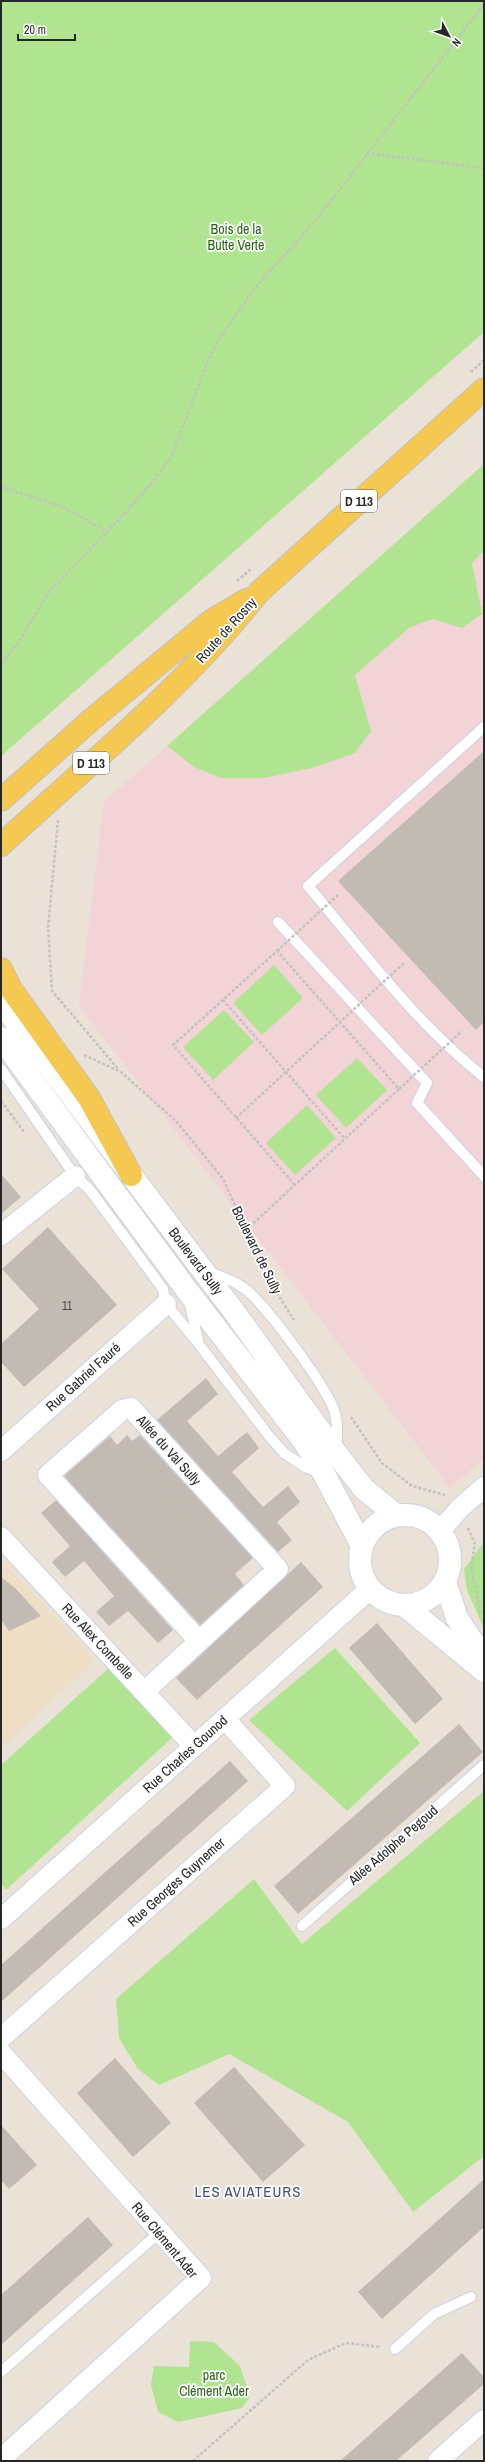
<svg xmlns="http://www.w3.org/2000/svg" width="485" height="2462" font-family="'Archivo Narrow',sans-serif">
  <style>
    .education { fill: #eddec5 }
    .medical { fill: #f2d3d6 }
    .green { fill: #b0e490 }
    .building { fill: #c1bbb4 }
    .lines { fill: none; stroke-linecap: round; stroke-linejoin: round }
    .lane-casing { stroke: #ccd1e1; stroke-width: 12 }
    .street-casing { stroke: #ccd1e1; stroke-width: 22 }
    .secondary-casing { stroke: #ccd1e1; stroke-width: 24 }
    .primary-casing { stroke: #c2c2c2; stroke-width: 24 }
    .path { stroke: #c2c2c2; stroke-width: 2.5; stroke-dasharray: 3 2; stroke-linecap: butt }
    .lane { stroke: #fff; stroke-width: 10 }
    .street { stroke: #fff; stroke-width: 20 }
    .secondary { stroke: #fff; stroke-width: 22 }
    .primary { stroke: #f5c851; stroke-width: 22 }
    .path-bridge { stroke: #c2c2c2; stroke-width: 2.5; stroke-dasharray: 3 2; stroke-linecap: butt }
    .labels { text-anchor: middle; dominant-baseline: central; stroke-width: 3.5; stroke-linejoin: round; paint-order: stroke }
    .number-label { font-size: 12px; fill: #4d4b4a }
    .shield { fill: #fff; stroke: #676767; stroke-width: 1 }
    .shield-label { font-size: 13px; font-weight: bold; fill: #262626 }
    .park-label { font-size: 14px; fill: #296416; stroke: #fff }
    .street-label { font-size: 14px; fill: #262626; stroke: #fff }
    .neighbourhood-label { font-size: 15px; letter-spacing: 1px; fill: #465178; stroke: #fff }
  </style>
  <rect width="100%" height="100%" fill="#eae1d7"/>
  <!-- education -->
  <path class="education" d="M1 1560 95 1661 1 1748Z"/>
  <!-- medical -->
  <path class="medical" d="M484 464V1458L450 1488 79 1006 104 802Z"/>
  <!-- green -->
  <path class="green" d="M1 1H484V332L1 756Z
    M484 464V551L472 563 482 614 462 628 432 619 409 628 355 675 371 731 355 753 312 768 264 778H221L194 767 167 746Z
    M274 965 303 998 262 1035 233 1003Z
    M224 1010 254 1042 213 1080 183 1047Z
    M357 1058 387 1090 346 1128 316 1095Z
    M307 1105 336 1138 295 1175 266 1143Z
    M484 1542V1629L467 1590 464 1569Z
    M335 1648 420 1743 347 1811 249 1720Z
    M110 1667 175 1735 6 1890 1 1884V1765Z
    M484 1791V2156L413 2212 348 2122 229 2054 159 2085 138 2069 119 2038 116 1999 254 1879 302 1944Z
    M190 2341 214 2342 240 2366 250 2397 242 2408 178 2422 158 2412 151 2385 154 2366 189 2367Z"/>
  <!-- building -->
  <path class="building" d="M484 751V1022L476 1030 338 881Z
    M1 1174 21 1197 1 1214Z
    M48 1227 117 1305 24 1387 1 1362V1344L39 1309 2 1269Z
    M206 1378 218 1394 187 1421 218 1456 247 1432 259 1448 232 1472 263 1507 288 1486 300 1502 277 1522 292 1540 278 1552 157 1420Z
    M127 1435 132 1441 140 1435 253 1558 235 1574 244 1585 200 1625 64 1476 110 1436 117 1445Z
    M56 1500 173 1630 158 1643 128 1611 109 1626 103 1619 96 1612 114 1596 84 1561 65 1577 52 1562 70 1546 41 1513Z
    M301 1562 323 1587 197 1700 176 1678Z
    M1 1577 15 1588 41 1616 9 1631 1 1620Z
    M377 1623 443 1699 415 1724 349 1648Z
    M459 1724 483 1752 298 1914 274 1886Z
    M230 1761 248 1781 1 2002V1965Z
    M115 2058 171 2123 133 2157 77 2093Z
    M234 2067 305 2145 263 2182 194 2103Z
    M1 2125 37 2165 9 2189 1 2180Z
    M484 2179V2227L382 2319 358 2292Z
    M88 2217 113 2245 1 2345V2295Z
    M462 2353 484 2377V2384L396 2461H340Z"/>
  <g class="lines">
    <!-- lane casing -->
    <g class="lane-casing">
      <path id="lane" d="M484 727 308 886C364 952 415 1023 484 1077
        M278 922 427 1083 417 1103 484 1176
        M1 1069 75 1176 90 1190 163 1289 166 1304 198 1343 269 1436 284 1453 305 1467 319 1472
        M208 1272C220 1276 233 1280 244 1288 265 1304 328 1388 335 1413 338 1425 337 1437 336 1449
        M190 1304 198 1341
        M302 1926 484 1765
        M395 2349 434 2314 471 2297
        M1 2372 160 2232"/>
    </g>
    <!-- street casing -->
    <g class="street-casing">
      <path id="street" d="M1 1235 75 1176
        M1 1451 166 1304
        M440 1531 460 1508 484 1487
        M1 1537 194 1746
        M145 1691 278 1569 131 1408 122 1410 48 1475 199 1641
        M1 1919 370 1589
        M1 2038 285 1786 225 1719
        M1 2053 201 2278 1 2459
        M438 2461 484 2420"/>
    </g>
    <!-- secondary casing -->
    <g class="secondary-casing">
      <path id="secondary" d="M1 1002 235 1313 336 1453 364 1489 396 1515
        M1 1038 186 1289 303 1440 324 1474 362 1546
        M360 1560a45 45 0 1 1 90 0a45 45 0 1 1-90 0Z
        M445 1582 457 1618 484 1659
        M404 1605 484 1671"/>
    </g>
    <!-- primary casing -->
    <g class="primary-casing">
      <path id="primary" d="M1 800 91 720 212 620 246 600
        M1 845C89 764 185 686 259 592L484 389
        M1 969 11 989 89 1098 131 1175"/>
    </g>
    <!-- path -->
    <path class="path" d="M367 153 484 168
      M471 372 484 360
      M1 487 63 507 108 532
      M237 581 251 569
      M1 664 19 642 47 594 126 512 156 478 172 456 207 363 219 339 255 288 316 220 484 4
      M58 820 48 928 52 991 119 1070
      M223 1000 345 1139
      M84 1055 121 1072 177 1122 223 1179 270 1282 294 1320
      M1 1101 25 1133
      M236 1118 339 1023
      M246 1230C297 1183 348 1136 399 1089L277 951 173 1045 295 1185
      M351 1417 382 1463 412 1486 445 1495
      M468 1528 475 1544 471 1568 481 1614
      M193 2461 308 2360 346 2343 381 2347"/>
    <!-- lane -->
    <use href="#lane" class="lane"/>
    <!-- street -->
    <use href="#street" class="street"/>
    <!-- secondary -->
    <use href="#secondary" class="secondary"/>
    <!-- primary -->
    <use href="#primary" class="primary"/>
    <!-- path-bridge -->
    <path class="path-bridge" d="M277 951 339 894
      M339 1023 405 962
      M399 1089 462 1031"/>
  </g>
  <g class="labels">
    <!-- number labels -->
    <g class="number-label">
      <text x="67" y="1306">11</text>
    </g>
    <!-- shield labels -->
    <g class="shield">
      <rect x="341" y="490" width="36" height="22" rx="3"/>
      <rect x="73" y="752" width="36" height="22" rx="3"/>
    </g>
    <g class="shield-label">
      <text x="359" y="501">D 113</text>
      <text x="91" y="763">D 113</text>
    </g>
    <!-- park labels -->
    <g class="park-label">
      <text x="236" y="229">Bois de la<tspan x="236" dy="16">Butte Verte</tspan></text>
      <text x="214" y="2375">parc<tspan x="214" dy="16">Clément Ader</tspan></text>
    </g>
    <!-- street labels -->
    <g class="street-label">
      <text transform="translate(226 630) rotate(-48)">Route de Rosny</text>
      <text transform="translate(257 1250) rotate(64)">Boulevard de Sully</text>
      <text transform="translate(196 1261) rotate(53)">Boulevard Sully</text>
      <text transform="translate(83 1377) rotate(-42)">Rue Gabriel Fauré</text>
      <text transform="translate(169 1450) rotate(48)">Allée du Val Sully</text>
      <text transform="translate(98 1641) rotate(47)">Rue Alex Combelle</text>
      <text transform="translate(185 1754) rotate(-42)">Rue Charles Gounod</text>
      <text transform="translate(393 1845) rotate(-41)">Allée Adolphe Pegoud</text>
      <text transform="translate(176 1882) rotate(-42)">Rue Georges Guynemer</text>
      <text transform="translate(165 2240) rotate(50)">Rue Clément Ader</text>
    </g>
    <!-- neighbourhood labels -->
    <g class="neighbourhood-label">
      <text x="248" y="2191">LES AVIATEURS</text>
    </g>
  </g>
  <!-- border -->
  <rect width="485" height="2462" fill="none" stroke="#262626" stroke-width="4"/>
  <!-- north arrow -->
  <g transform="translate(449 36) rotate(131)" stroke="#ffffff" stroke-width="3" paint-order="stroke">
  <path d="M0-3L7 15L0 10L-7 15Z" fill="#262626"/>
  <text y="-6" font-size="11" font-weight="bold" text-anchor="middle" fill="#262626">N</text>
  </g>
  <!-- scale -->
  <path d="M18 34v6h57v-6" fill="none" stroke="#262626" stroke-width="2"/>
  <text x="24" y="34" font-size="12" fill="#262626" stroke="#ffffff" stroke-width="3" paint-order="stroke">20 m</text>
</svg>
